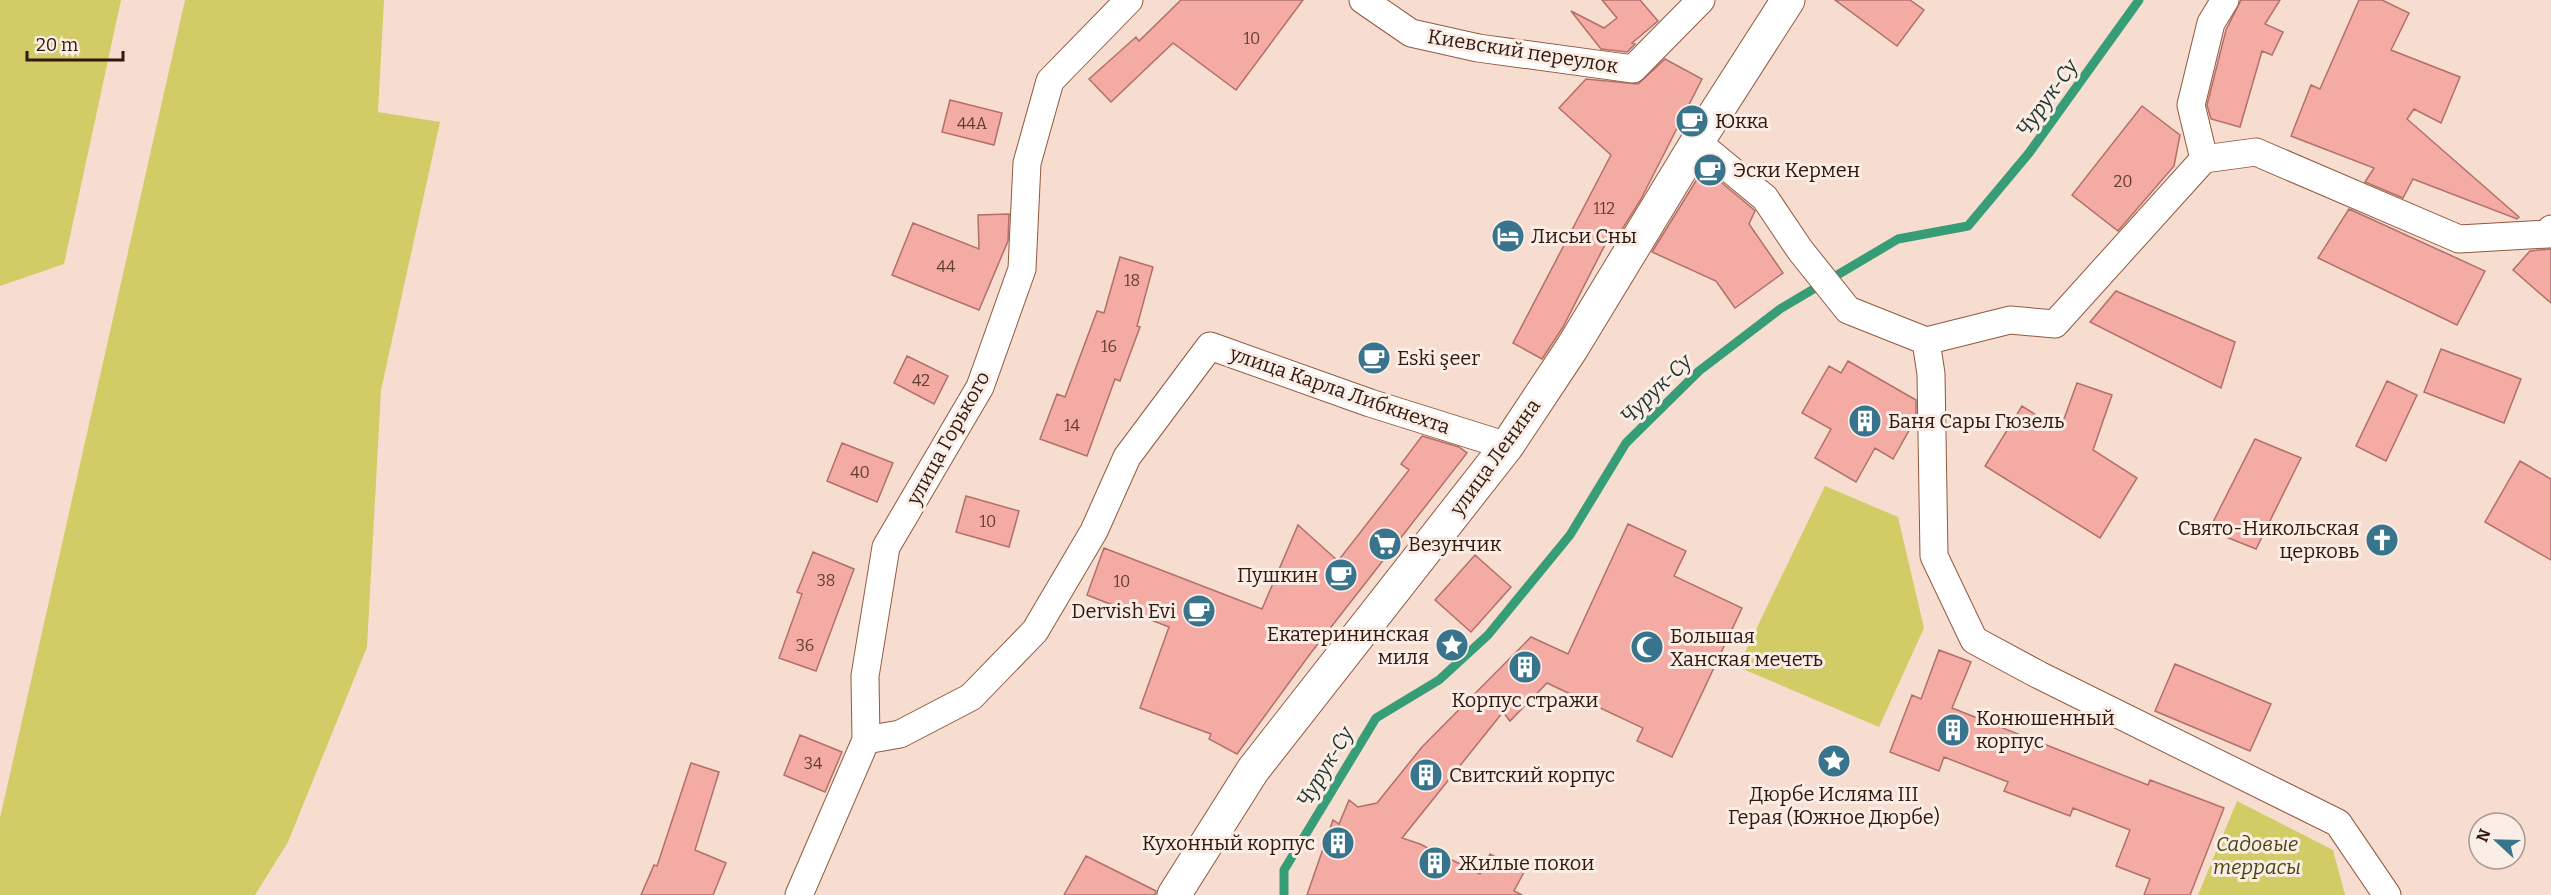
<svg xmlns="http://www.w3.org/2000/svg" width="2551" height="895" font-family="Bitter,serif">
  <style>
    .green { fill: #d2cc66 }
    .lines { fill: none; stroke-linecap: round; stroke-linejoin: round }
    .stream { stroke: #379d76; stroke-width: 9 }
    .building { fill: #f3aba4; stroke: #b27069; stroke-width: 1.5 }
    .street-casing { stroke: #92593d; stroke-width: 29 }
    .secondary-casing { stroke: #92593d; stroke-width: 35 }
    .street { stroke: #fff; stroke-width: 27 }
    .secondary { stroke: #fff; stroke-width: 33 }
    .labels { text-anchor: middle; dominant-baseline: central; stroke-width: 6; stroke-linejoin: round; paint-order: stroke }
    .number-label { font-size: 16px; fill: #623e34 }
    .street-label { font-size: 20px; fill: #31190e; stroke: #faede6 }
    .poi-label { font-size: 20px; fill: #31190e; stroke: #faede6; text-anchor: start }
    .park-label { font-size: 20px; font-style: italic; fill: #494611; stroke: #faede6 }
    .water-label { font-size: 21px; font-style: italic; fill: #1c342a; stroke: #faede6 }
  </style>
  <rect width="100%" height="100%" fill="#f7dcd0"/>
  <!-- green -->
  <path class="green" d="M0 0H121L64 264 0 286Z
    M185 0H384L378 112 440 122 381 390 367 647 288 842 255 895H0V818Z
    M1825 486 1898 517 1924 628 1879 727 1738 667Z
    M2237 801 2333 850 2345 895H2198Z"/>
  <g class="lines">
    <!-- stream -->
    <path class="stream" d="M1284 895V870L1376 718 1439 680 1488 635 1570 535 1626 443 1699 371 1780 309 1898 239 1968 226 2029 153 2139 0"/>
  </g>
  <!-- building -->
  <path class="building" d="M1181 0H1303L1236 90 1173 43 1111 102 1089 79 1136 37 1139 41Z
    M1602 0H1640L1658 21 1632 43 1635 44 1627 52 1601 49 1571 11 1604 28 1617 18Z
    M1835 0H1910L1924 10 1897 46Z
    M2241 0H2280L2265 24 2283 32 2272 55 2262 51 2240 127 2211 119 2207 105 2226 30Z
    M2359 0H2382L2409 13 2391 50 2460 77 2441 123 2414 109 2407 119 2519 217 2517 219 2413 179 2403 198 2365 182 2374 168 2291 136 2311 85 2320 89Z
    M1665 59 1702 79 1641 199 1618 236 1611 233 1563 327 1542 359 1513 343 1611 155 1559 108 1586 79 1638 84Z
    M950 100 1002 113 994 145 942 132Z
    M2142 106 2180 135 2174 166 2118 231 2072 195Z
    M1704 168 1753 209 1755 211 1749 224 1783 273 1735 308 1716 281 1652 252Z
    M2349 209 2485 271 2457 325 2318 258Z
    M1009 214 1008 241 979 310 892 275 913 223 979 249 978 215Z
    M2551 249V303L2513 270 2530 251Z
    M1120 257 1153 267 1137 326 1140 327 1120 381 1115 379 1087 456 1040 439 1057 394 1065 397 1097 311 1104 313Z
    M2116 291 2235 342 2221 388 2090 322Z
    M2441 349 2521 379 2504 423 2424 392Z
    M907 356 948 376 934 404 894 383Z
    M1848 361 1916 400V418L1893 459 1875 448 1856 482 1815 458 1831 429 1802 413 1829 366 1841 373Z
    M2387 381 2417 395 2386 461 2356 446Z
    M2077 383 2112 395 2093 450 2137 478 2100 538 1985 466 2022 406 2060 430Z
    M1422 436 1459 447 1467 453 1310 654 1237 754 1209 739 1211 734 1140 708 1169 627 1087 595 1104 548 1262 609 1298 525 1338 561 1409 470 1401 464Z
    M2255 439 2301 458 2256 549 2209 530Z
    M842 443 893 463 877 502 827 481Z
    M2520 461 2551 479V560L2485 522Z
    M966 496 1019 511 1009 547 956 532Z
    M1628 524 1686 551 1674 576 1742 608 1672 757 1637 741 1643 728 1547 683 1510 721 1503 712 1402 838 1420 844 1480 874 1490 854 1524 872 1514 891 1522 895H1307L1333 820 1339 824 1349 800 1358 807 1377 803 1422 747 1531 637 1568 654Z
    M813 552 854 569 816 671 779 658 802 594 797 592Z
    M1475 555 1511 587 1471 632 1435 600Z
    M1939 650 1971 662 1952 708 2148 785 2150 780 2224 808 2190 895H2144L2150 879 2116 866 2130 830 2073 808 2070 816 2004 791 2008 782 1944 757 1939 771 1890 752 1912 695 1921 699Z
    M2175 664 2271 704 2250 751 2155 711Z
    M800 735 842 752 825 792 784 775Z
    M691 763 719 772 695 850 726 863 713 895H641L654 865 657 866Z
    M1086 856 1156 891 1155 895H1064Z"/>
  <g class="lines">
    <!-- street casing -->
    <g class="street-casing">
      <path id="street" d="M1363 0 1411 33 1478 48 1633 69 1701 0
        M1697 142 1765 198 1800 250 1848 310 1926 341
        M2204 159 2191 105 2211 23 2225 0
        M1926 341 1931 374 1934 556 1974 640 2039 675 2338 823 2387 895
        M1926 341 2010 320 2055 324 2204 159 2256 152 2459 239 2548 234 2551 229
        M866 740 900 734 971 697 1035 631 1094 531 1127 457 1210 346 1370 403 1507 446
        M799 895 866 740 865 676 886 547 980 387 1022 269 1027 163 1050 81 1129 0"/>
    </g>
    <!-- secondary casing -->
    <g class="secondary-casing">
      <path id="secondary" d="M1174 895 1253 770 1507 446 1572 348 1697 142 1788 0"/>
    </g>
    <!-- street -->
    <use href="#street" class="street"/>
    <!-- secondary -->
    <use href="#secondary" class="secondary"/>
  </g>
  <!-- icons -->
  <defs>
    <g id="cafe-disc" transform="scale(1.725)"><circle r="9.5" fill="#38758c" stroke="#faede6"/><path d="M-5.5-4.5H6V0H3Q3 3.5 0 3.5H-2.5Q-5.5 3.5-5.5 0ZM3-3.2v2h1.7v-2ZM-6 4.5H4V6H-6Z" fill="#fff"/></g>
    <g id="hotel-disc" transform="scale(1.725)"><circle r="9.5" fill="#38758c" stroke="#faede6"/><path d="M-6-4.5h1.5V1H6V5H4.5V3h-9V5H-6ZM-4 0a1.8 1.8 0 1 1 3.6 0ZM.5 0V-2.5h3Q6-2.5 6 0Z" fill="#fff"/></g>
    <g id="building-disc" transform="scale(1.725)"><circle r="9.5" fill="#38758c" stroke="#faede6"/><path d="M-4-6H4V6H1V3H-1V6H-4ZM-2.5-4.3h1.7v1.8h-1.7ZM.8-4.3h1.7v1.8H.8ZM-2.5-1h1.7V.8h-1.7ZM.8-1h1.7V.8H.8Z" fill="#fff"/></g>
    <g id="church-disc" transform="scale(1.725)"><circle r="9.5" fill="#38758c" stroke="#faede6"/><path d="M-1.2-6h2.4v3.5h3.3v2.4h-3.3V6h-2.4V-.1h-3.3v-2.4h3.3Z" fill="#fff"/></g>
    <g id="supermarket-disc" transform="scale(1.725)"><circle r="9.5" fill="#38758c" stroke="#faede6"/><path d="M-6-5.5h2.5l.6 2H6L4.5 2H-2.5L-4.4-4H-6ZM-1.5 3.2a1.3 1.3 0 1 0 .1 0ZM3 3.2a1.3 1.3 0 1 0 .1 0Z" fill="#fff"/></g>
    <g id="sight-disc" transform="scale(1.725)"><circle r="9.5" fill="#38758c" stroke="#faede6"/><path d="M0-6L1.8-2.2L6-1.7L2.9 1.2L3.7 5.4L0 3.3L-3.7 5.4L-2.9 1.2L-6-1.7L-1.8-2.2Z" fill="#fff"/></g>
    <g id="mosque-disc" transform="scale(1.725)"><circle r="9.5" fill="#38758c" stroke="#faede6"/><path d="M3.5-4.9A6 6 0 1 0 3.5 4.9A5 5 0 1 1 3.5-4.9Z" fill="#fff"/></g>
  </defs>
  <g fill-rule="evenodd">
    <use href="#cafe-disc" x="1692" y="121"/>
    <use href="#cafe-disc" x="1710" y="170"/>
    <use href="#hotel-disc" x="1508" y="236"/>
    <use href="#cafe-disc" x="1374" y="358"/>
    <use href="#building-disc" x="1865" y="421"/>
    <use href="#church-disc" x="2382" y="540"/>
    <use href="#supermarket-disc" x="1385" y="544"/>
    <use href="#cafe-disc" x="1341" y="575"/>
    <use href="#cafe-disc" x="1199" y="611"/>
    <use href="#sight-disc" x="1452" y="645"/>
    <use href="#mosque-disc" x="1647" y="647"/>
    <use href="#building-disc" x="1525" y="667"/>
    <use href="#building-disc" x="1953" y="730"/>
    <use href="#sight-disc" x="1834" y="761"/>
    <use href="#building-disc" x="1426" y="775"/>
    <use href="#building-disc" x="1338" y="843"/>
    <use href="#building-disc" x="1435" y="863"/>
  </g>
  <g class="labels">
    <!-- number labels -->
    <g class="number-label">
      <text x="1252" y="38">10</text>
      <text x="972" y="123">44А</text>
      <text x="2123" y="181">20</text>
      <text x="1604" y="208">112</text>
      <text x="946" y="266">44</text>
      <text x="1132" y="280">18</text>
      <text x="1109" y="346">16</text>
      <text x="921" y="380">42</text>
      <text x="1072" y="425">14</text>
      <text x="860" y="472">40</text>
      <text x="988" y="521">10</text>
      <text x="826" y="580">38</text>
      <text x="1122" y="581">10</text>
      <text x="805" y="645">36</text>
      <text x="813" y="763">34</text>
    </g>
    <!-- street labels -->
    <g class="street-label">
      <text transform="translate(1523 51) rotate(9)">Киевский переулок</text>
      <text transform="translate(1340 390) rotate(19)">улица Карла Либкнехта</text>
      <text transform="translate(948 438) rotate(-61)">улица Горького</text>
      <text transform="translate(1495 457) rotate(-54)">улица Ленина</text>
    </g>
    <!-- poi labels -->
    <g class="poi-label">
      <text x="1715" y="121">Юкка</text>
      <text x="1733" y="170">Эски Кермен</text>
      <text x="1531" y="236">Лисьи Сны</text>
      <text x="1397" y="358">Eski şeer</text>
      <text x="1888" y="421">Баня Сары Гюзель</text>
      <text x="2359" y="528" text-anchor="end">Свято-Никольская<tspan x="2359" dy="23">церковь</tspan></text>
      <text x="1408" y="544">Везунчик</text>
      <text x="1318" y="575" text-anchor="end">Пушкин</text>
      <text x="1176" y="611" text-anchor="end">Dervish Evi</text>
      <text x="1429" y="634" text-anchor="end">Екатерининская<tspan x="1429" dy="23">миля</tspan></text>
      <text x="1670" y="636">Большая<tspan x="1670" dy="23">Ханская мечеть</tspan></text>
      <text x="1525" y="700" text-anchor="middle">Корпус стражи</text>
      <text x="1976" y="718">Конюшенный<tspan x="1976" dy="23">корпус</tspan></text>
      <text x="1449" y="775">Свитский корпус</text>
      <text x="1834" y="794" text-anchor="middle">Дюрбе Исляма III<tspan x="1834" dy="23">Герая (Южное Дюрбе)</tspan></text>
      <text x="1315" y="843" text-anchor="end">Кухонный корпус</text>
      <text x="1458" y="863">Жилые покои</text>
    </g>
    <!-- park labels -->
    <g class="park-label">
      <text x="2257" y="844">Садовые<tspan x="2257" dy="23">террасы</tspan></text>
    </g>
    <!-- water labels -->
    <g class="water-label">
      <text transform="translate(2047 98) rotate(-54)">Чурук-Су</text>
      <text transform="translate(1656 389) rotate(-44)">Чурук-Су</text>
      <text transform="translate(1325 767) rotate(-59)">Чурук-Су</text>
    </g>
  </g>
  <!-- north arrow -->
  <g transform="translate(2497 841) rotate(292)"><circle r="28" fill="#faede6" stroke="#aa9890" stroke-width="1.5"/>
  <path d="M0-4.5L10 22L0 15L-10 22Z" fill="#38758c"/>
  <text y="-9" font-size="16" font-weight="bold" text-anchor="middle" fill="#31190e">N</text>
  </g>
  <!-- scale -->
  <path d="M27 51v9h96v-9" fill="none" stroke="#31190e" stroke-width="3"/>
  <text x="36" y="51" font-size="18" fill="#31190e" stroke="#faede6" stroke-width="4.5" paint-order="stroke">20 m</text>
</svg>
